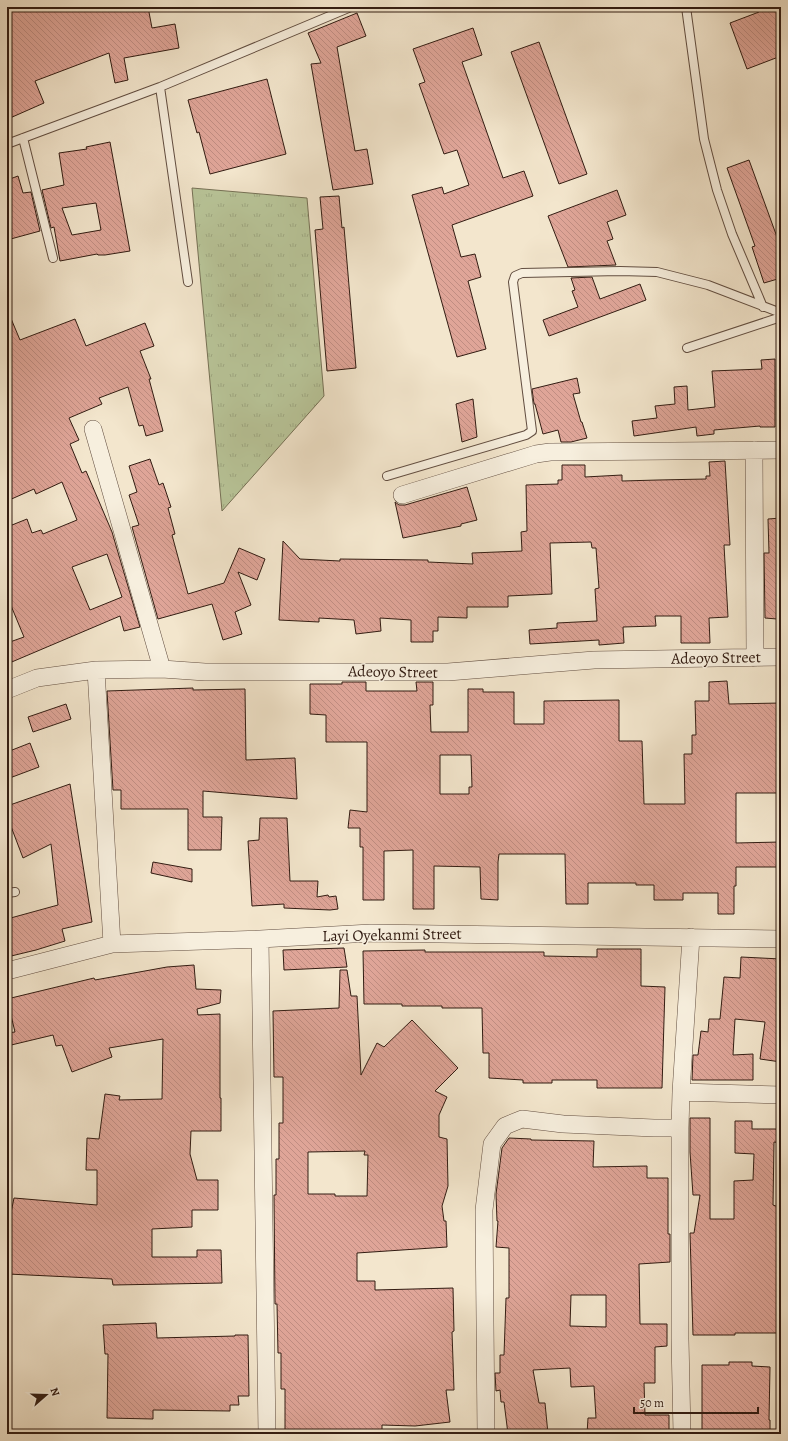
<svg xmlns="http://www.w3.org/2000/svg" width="788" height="1441" font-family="Alegreya,serif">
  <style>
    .grass { fill: url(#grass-tufts); stroke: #767156 }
    .building { fill: url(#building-back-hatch); stroke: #321c12; fill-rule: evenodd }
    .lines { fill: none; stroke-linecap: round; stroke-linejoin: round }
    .service-casing { stroke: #624e41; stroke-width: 10 }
    .minor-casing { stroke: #624e41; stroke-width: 18 }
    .service { stroke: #f7efde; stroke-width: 8 }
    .minor { stroke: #f7efde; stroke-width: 17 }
    .labels { text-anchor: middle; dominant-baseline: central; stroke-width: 3; stroke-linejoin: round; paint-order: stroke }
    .street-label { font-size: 16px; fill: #321c12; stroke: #f7efde }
  </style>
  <defs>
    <pattern id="grass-tufts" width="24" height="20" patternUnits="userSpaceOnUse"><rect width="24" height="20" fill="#b9c69a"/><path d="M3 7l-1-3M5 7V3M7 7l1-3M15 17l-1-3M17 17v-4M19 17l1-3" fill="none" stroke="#a0aa84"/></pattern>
    <pattern id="building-back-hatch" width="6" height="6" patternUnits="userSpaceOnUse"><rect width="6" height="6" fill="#dfa598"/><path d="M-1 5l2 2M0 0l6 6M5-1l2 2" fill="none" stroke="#c08d82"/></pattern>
  </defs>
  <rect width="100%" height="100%" fill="#f3e6cd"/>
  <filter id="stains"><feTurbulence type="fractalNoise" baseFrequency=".005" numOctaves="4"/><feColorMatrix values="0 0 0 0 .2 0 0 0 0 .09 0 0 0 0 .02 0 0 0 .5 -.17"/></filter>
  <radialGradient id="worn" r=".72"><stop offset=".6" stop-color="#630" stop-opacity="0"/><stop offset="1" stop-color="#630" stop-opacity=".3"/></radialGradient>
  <!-- grass -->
  <path class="grass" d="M192 188 307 198 324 396 222 511Z"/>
  <!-- building -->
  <path class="building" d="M7 7H148L152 28 175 24 179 48 124 58 128 80 115 83 109 53 35 81 44 103 10 118 7 111Z
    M769 7H781V56L747 69 730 23 759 12V11Z
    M357 13 366 36 337 47 355 151 367 149 373 184 333 190 311 64 321 63 308 33Z
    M473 28 482 55 462 62 503 178 524 171 533 196 452 225 461 257 475 254 481 277 468 281 486 349 457 357 412 195 442 187 444 194 469 185 457 150 444 154 419 84 425 82 413 49Z
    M539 42 587 174 559 184 511 52Z
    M267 79 286 154 210 174 199 132 197 133 188 100Z
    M110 142 130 251 105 255H98L97 254 60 261 54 227 51 228 42 190 64 185 59 153 87 149 86 147ZM96 203 101 230 72 235 62 208Z
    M749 160 781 248V278L764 283 752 247 755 246 727 168Z
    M18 176 23 193 31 192 40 231 7 240V180Z
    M617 190 626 215 607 222 613 239 607 241 616 265 568 267 548 216Z
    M339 196 342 228 344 227 356 368 327 371 315 230 323 229 320 197Z
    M592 277 600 299 640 284 646 300 549 336 543 320 578 307 572 291 575 290 571 278Z
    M7 309 20 340 75 319 86 346 145 323 154 346 140 351 151 379H149L163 431 146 436 143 425 139 426 128 387 99 398 102 404 69 418 79 440 70 444 82 473 86 471 112 532 140 627 124 631 120 616 7 664V643L24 637 7 596V527L27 519 32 533 41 530 43 534 77 520 62 482 36 494 34 489 7 501ZM107 554 122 597 90 610 72 567Z
    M775 359V427H760V426L714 430V434L697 436 696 427 634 436 632 421 657 418 655 406 675 404 674 387 687 386 688 410 715 407 712 371 762 369 761 360Z
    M577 378 580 393 573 394 581 422H582L587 438 571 442H561L558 430 543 434 535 404H534L532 389Z
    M473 399 477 437 462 442 456 404Z
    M150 459 159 485 163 483 171 507 168 508 175 534 172 535 188 594 224 583 239 548 265 559 257 580 238 572 251 605 235 612 242 634 223 640 212 604 158 619 132 527 139 525 129 495 137 492 129 466Z
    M725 461 730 545H724L728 617 709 618 710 643H681V616H655L656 626 623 627 624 643 599 645V640L530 644 529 630 557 628V623L597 621 595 589 599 588 596 548H592L591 542 550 543 552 594 508 596V607H467V618L438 617V631H433V642H411V620L380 618 381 631 356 634 354 620 319 618V622L279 620 283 541 300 559 340 561V559L428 560V562L473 564 472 553 522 551 521 532 527 531 526 485 558 484V480H562V465H585V477L622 475V481L658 480 706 479V476H710L709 462Z
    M467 487 477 520 461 524V526L403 538 395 502 399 505H405Z
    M781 518V584L779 585 777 619 765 618 764 553H769L768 519Z
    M727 681 729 704 781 703V793H736V843L781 842V867H736V886H734V914H718V893H683V900H654V885H636V883H588V904H566L565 854H499L498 862V900L481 899 480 867 434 866V909H413V850L384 851V900H363V847H360V828H348L350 810 367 812V742H326V715L310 714V684H342V682H366V691H417L416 682H433V705H430L431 732H468V689H483V692H514V724H544V701L619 700V741H642L644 804H685L684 754H692V735H696L695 701H709V682ZM440 755H471L472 787H469V794H440Z
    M193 688V690L245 689 246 760 295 758 297 799 203 791V817H222L221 850H188V809H121V790H113L107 691Z
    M66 704 71 719 33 732 28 717Z
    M30 743 39 767 7 779V752Z
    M70 784 92 922 62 929 65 941 36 950 7 957V919L58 905 51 844 23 858 7 816V806Z
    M260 818H287L290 881H318L317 897 328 895 329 897 336 896 338 909 330 910 284 908V904L252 906 248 841 259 840Z
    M153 862 192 869V882L151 873Z
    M344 948 347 967 284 970 283 950Z
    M597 949H641V986L665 987 662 1088H597V1080H552V1083H523V1080L489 1078V1053H483L482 1008H442V1006H402V1004H364L363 951 425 950V952H544V956L597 957Z
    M741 957 781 959V1062L760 1059 765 1022 735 1019 733 1055 753 1054V1080H692L693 1055H698L701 1031 708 1032 709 1019H720L724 977 740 978Z
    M194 965 196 989 221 990 220 1003 197 1009 198 1015 220 1014V1098H221V1131H191L190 1154 197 1180H218V1210H192V1227L152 1229V1257H197V1250H221L222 1283 113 1285 112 1279 8 1274 7 1233 14 1198 97 1205V1170H86L87 1138 99 1139 105 1094 120 1096 119 1100 162 1099 163 1039 109 1048 112 1057 72 1072 62 1045 56 1046 53 1035 7 1046V1033L15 1032 7 999 94 978 95 980 167 967Z
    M340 970H347L351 996H357L361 1075 377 1043 384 1047 412 1020 458 1068 435 1091 447 1097 439 1115V1137L447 1139 448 1186 442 1206 444 1221H446L447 1247 357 1253V1281H375V1290L453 1288 454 1331 452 1332 454 1390H446L450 1422 415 1426 382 1425V1434H285V1389H281V1353H278L277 1304H275L274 1195H276V1159H279V1123H283V1077H274L273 1011 339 1008ZM365 1151 364 1155H368L367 1196H335V1194H308V1152Z
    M690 1118H710V1219H734V1181L753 1180 754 1154 735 1153V1121H752V1129H781V1143L774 1142 773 1205 781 1208V1333H735V1335H693L690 1233H694L700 1195H693L690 1152Z
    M509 1138 531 1139V1140L594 1141 593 1167 647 1166V1178H668V1234H670V1262L639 1264 640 1324H667V1346L655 1347V1383H644L645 1415H669V1434H587L588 1418H596L594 1386 571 1387 570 1368 533 1370 539 1403H545L548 1434H508L504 1402H501L500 1390 496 1391 495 1373H500V1355H504L506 1298H509V1248L496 1247 498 1221H497L496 1194 502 1148ZM571 1295H606V1327L570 1326Z
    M156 1323 157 1338 235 1336V1335H248L249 1396H238L239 1405H230V1411L153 1410V1419L107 1418 108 1354H105L103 1325Z
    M729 1362H752V1366L770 1367 769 1420H770V1434H702V1365H729Z"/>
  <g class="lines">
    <!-- service casing -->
    <g class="service-casing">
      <path id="service" d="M686 7 704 139 717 190 732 234 763 307
        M160 87 188 282
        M23 138 53 258
        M7 144 160 87 351 7
        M687 348 781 317
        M387 476 526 435 532 431 513 282 515 276 522 273 620 271 657 272 708 285 781 313
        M7 893 15 892"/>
    </g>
    <!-- minor casing -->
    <g class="minor-casing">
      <path id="minor" d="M93 429 162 669
        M754 450 755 658
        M402 495 536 454 550 452 781 450
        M96 670 112 944
        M7 690 37 678 96 670 162 669 205 672H448L594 660 781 657
        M260 939 267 1434
        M7 971 112 944 260 939 371 933 781 939
        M681 1092 781 1095
        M486 1434 484 1210 492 1144 505 1126 522 1119 563 1124 654 1128H680
        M682 1434 680 1339V1128L681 1092 691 937"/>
    </g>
    <!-- service -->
    <use href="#service" class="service"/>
    <!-- minor -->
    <use href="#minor" class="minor"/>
  </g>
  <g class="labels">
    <!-- street labels -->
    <g class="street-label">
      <text transform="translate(716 658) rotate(-1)">Adeoyo Street</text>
      <text transform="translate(393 672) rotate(1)">Adeoyo Street</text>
      <text transform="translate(392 935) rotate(-1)">Layi Oyekanmi Street</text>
    </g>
  </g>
  <!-- margin -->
  <rect width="788" height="1441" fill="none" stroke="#f3e6cd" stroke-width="24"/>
  <rect x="8" y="8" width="772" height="1425" fill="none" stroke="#321c12" stroke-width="2"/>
  <rect x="12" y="12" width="764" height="1417" fill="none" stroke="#321c12"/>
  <!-- north arrow -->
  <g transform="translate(46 1395) rotate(70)" stroke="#f7efde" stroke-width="3" paint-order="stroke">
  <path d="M0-3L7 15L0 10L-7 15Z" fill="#321c12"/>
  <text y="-6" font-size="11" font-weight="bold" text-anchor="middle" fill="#321c12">N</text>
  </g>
  <!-- scale -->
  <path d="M634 1407v6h124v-6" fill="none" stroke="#321c12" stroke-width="2"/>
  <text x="640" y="1407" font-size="12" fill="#321c12" stroke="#f7efde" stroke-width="3" paint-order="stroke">50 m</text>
  <rect width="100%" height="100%" filter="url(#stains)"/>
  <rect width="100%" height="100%" fill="url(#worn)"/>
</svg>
